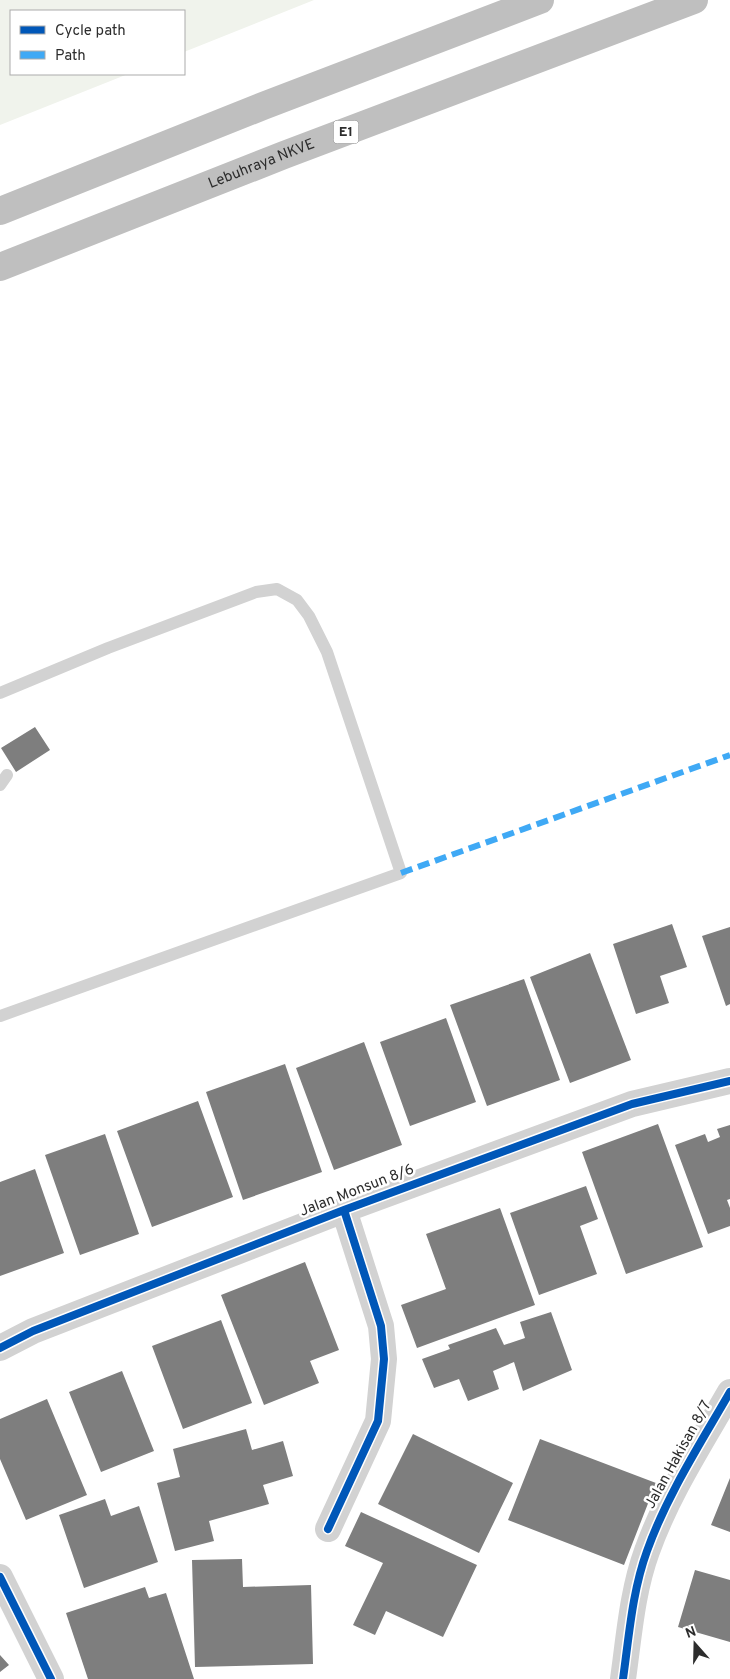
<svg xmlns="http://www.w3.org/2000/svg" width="730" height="1679" font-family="Overpass,sans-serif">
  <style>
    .green { fill: #f0f3ec }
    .building { fill: #7e7e7e }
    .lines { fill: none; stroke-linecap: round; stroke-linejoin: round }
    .service { stroke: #d2d2d2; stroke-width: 12 }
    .minor { stroke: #d2d2d2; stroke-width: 26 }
    .motorway { stroke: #bfbfbf; stroke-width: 28 }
    .quiet { stroke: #3fa9f5; stroke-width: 6; stroke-dasharray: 12 6; stroke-linecap: butt }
    .cycleway-casing { stroke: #fff; stroke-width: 11 }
    .cycleway { stroke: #0057b8; stroke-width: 8 }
    .labels { text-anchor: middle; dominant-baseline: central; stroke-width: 5; stroke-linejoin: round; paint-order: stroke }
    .shield { fill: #fff; stroke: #6c6c6c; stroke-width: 1 }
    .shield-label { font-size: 14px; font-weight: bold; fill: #2d2d2d }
    .street-label { font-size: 15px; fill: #2d2d2d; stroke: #fff }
  </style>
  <rect width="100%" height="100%" fill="#fff"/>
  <!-- green -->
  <path class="green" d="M0 0H314L184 52V11H11V74H128L0 125Z"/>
  <!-- building -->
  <path class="building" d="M35 727 50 750 16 772 1 748Z
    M672 924 687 967 660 976 669 1003 636 1014 613 944Z
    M730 927V1004L726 1006 702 936Z
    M590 953 631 1060 570 1083 530 977Z
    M524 979 560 1080 487 1106 450 1005Z
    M446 1018 476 1102 410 1126 380 1042Z
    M364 1042 402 1145 334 1170 296 1068Z
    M285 1064 322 1172 243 1200 206 1092Z
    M198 1101 233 1197 152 1227 117 1131Z
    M658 1124 703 1247 626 1274 582 1152Z
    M730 1125V1199L727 1200 730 1208V1226L708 1234 675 1145 705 1134 708 1142 720 1137 717 1129Z
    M105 1134 139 1234 80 1255 45 1155Z
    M35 1169 64 1253 0 1276V1182Z
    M586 1186 598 1219 580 1226 597 1274 539 1295 510 1213Z
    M500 1208 535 1305 417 1348 401 1305 446 1289 426 1234Z
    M305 1262 339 1350 310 1361 319 1383 264 1405 221 1295Z
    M551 1312 572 1370 523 1391 514 1362 493 1371 499 1389 468 1401 459 1379 434 1388 422 1359 450 1349 448 1345 496 1328 504 1345 525 1338 520 1322Z
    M221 1320 252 1403 183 1429 152 1346Z
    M122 1371 154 1451 101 1472 69 1392Z
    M47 1399 87 1495 26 1520 0 1459V1419Z
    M246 1429 252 1450 283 1441 293 1476 263 1485 269 1504 209 1521 214 1541 175 1551 157 1483 180 1477 173 1449Z
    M413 1434 513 1483 479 1553 378 1504Z
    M540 1439 656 1483 624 1565 508 1520Z
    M730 1478V1532L711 1525Z
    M105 1499 111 1516 139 1506 158 1562 84 1588 59 1515Z
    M361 1512 477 1565 443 1637 386 1611 375 1635 353 1625 383 1563 345 1546Z
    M242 1559 243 1587 311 1585 313 1664 195 1667 192 1560Z
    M695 1570 730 1580V1642L678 1627Z
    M145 1587 149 1598 166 1593 194 1679H88L66 1613Z
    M0 1655 9 1665 0 1672Z"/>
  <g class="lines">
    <!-- service -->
    <path class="service" d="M0 693 108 648 256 592 277 589 297 600 309 616 327 652 401 873 0 1016
      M0 785 7 775"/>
    <!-- minor -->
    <path class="minor" d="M0 1348 33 1331 344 1210 632 1104 730 1081
      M328 1529 378 1421 384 1359 381 1326 344 1210
      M0 1577 51 1679
      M623 1679C629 1637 632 1592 647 1551 667 1495 700 1444 730 1392"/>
    <!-- motorway -->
    <g class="motorway">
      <path d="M0 211 263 106 540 0"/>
      <path id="s1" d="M0 267 284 155 694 0"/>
    </g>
    <!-- quiet -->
    <path class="quiet" d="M401 873 730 755"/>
    <!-- cycleway casing -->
    <g class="cycleway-casing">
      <path id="cycleway" d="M0 1348 33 1331 344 1210 632 1104 730 1081
        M328 1529 378 1421 384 1359 381 1326 344 1210
        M0 1577 51 1679
        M623 1679C629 1637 632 1592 647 1551 667 1495 700 1444 730 1392"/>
    </g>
    <!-- cycleway -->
    <use href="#cycleway" class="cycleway"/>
  </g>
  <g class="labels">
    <!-- shield labels -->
    <rect class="shield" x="333.5" y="120.5" width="25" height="23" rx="4"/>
    <g class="shield-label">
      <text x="346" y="132">E1</text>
    </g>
    <!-- street labels -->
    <g class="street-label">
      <text stroke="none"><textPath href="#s1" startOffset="281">Lebuhraya NKVE</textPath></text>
      <text transform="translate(357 1191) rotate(-21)">Jalan Monsun 8/6</text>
      <text transform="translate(679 1455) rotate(-61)">Jalan Hakisan 8/7</text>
    </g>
  </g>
  <!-- legend -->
  <rect x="10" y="10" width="175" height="65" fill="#ffffff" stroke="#ababab"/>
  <rect x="20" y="26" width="25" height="8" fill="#0057b8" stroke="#ababab"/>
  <text x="55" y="35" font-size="15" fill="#2d2d2d">Cycle path</text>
  <rect x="20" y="51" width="25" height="8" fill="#3fa9f5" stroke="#ababab"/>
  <text x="55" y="60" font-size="15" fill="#2d2d2d">Path</text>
  <!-- north arrow -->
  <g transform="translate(695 1644) rotate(340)" stroke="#ffffff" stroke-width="4" paint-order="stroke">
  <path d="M0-4L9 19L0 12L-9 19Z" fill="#2d2d2d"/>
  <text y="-8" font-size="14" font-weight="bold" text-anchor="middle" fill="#2d2d2d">N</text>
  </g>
</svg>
